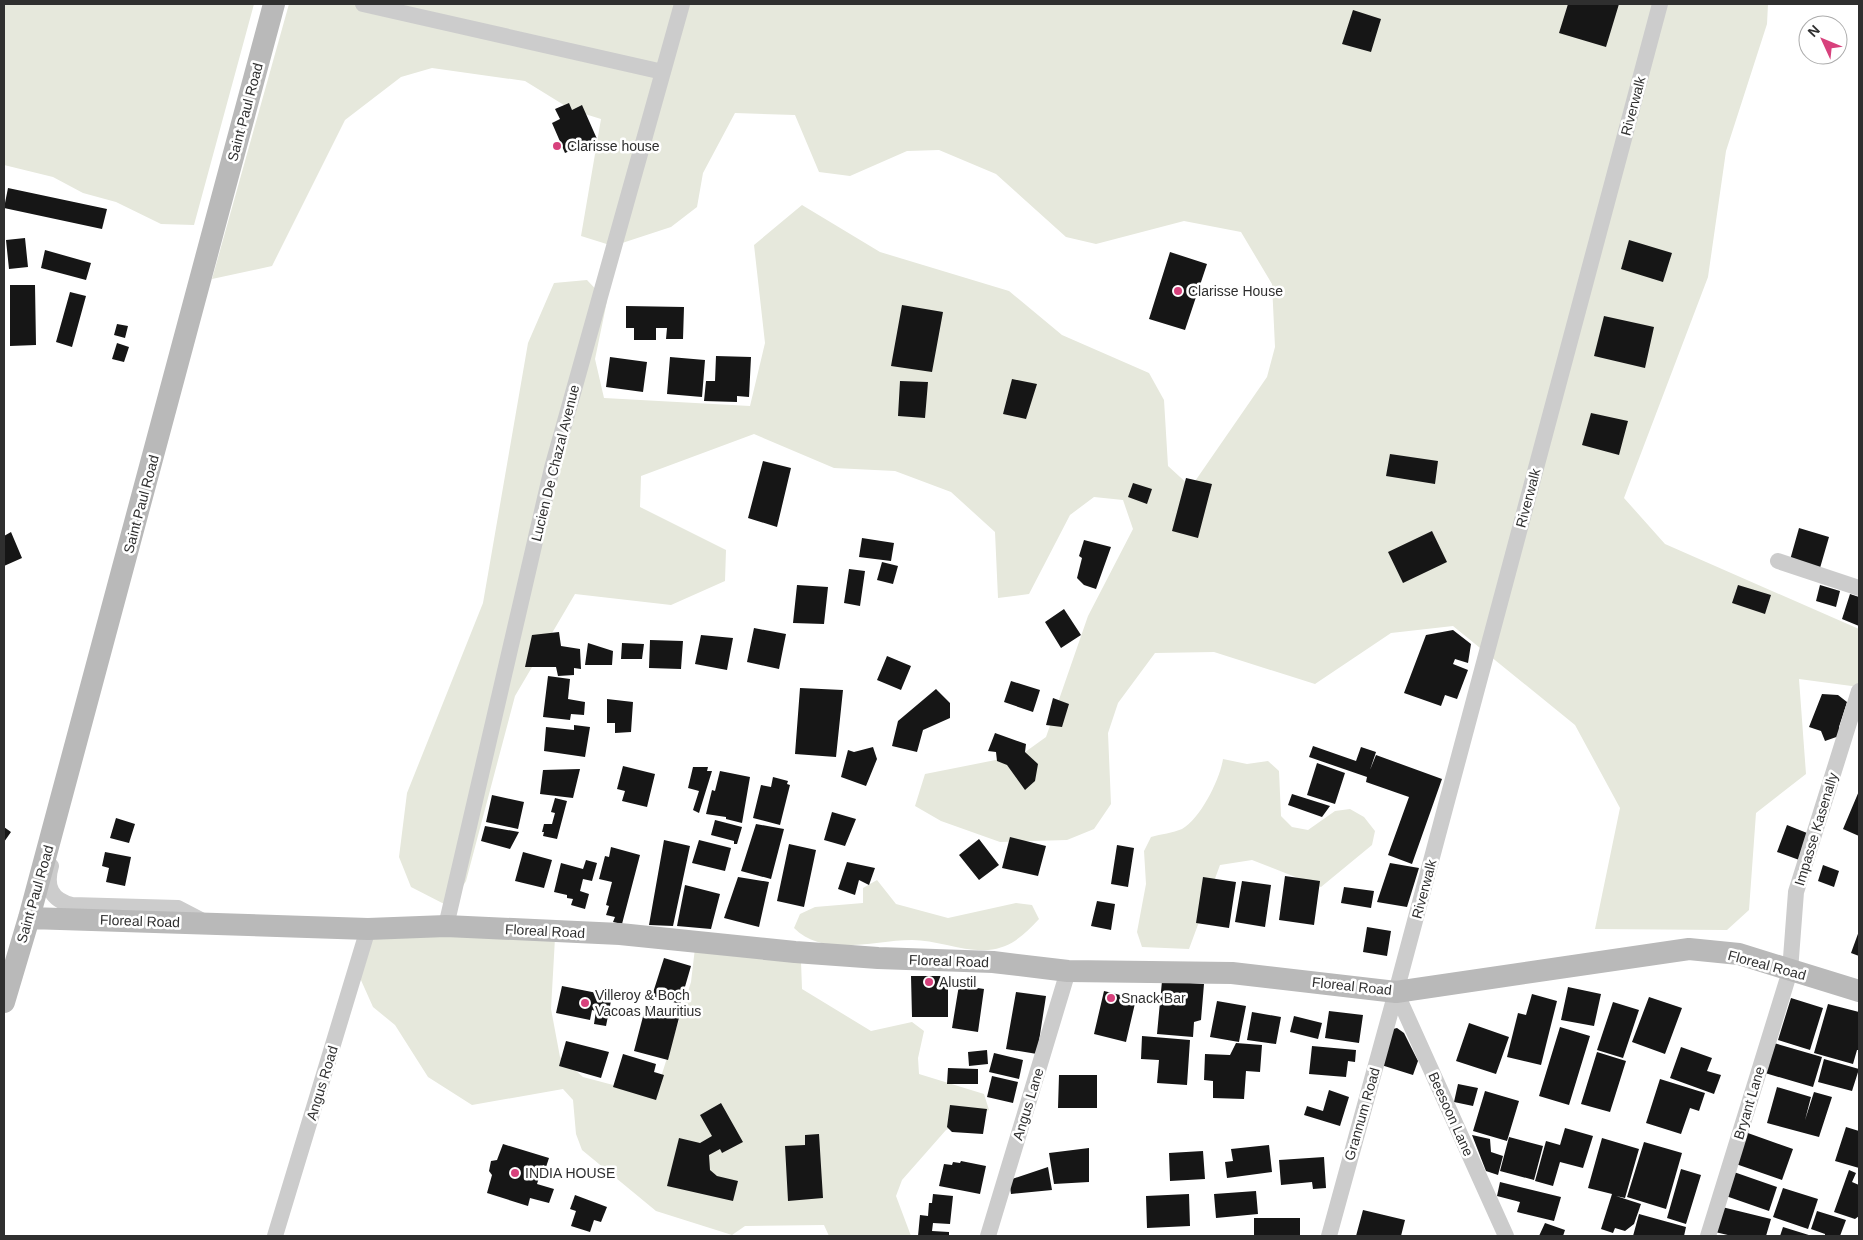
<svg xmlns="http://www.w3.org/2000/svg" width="1863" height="1240" font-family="Helvetica,sans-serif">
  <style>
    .green { fill: #e6e8dc }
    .building { fill: #161616 }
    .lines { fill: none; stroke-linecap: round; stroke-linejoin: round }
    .minor { stroke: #ccc; stroke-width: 16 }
    .secondary { stroke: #b9b9b9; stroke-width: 22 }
    .poi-dot { fill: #d7417c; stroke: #fff; stroke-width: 2 }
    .labels { text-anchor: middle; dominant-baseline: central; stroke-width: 5; stroke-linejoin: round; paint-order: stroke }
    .street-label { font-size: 14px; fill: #2f2f2f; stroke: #fff }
    .poi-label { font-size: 14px; fill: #2f2f2f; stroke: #fff; text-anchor: start }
  </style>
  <rect width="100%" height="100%" fill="#fff"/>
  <!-- green -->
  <path class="green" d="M4 4H254L194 225 161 224 116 202 83 193 53 177 4 165Z
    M289 4H1768L1767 24 1726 151 1708 277 1624 498 1665 544 1859 629V687L1799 679 1806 774 1756 813 1749 910 1727 930 1595 929 1620 808 1575 725 1453 626 1391 633 1315 684 1214 652 1155 653 1118 703 1108 733 1111 804 1094 829 1067 840 1000 842 941 821 915 806 925 774 1021 755 1046 737 1088 616 1133 529 1123 500 1094 497 1070 515 1029 594 998 598 995 532 951 492 895 471 834 468 754 434 641 476 640 507 726 550 725 581 671 605 575 594 515 696 466 881 450 907 411 887 399 857 407 793 483 603 528 343 554 283 587 280 607 301 595 359 604 398 750 406 765 343 754 245 802 205 880 252 1009 291 1062 335 1149 373 1164 400 1168 466 1191 487 1267 377 1275 347 1272 284 1241 232 1184 221 1096 244 1066 237 996 174 939 150 907 151 850 176 819 172 795 115 735 113 703 173 697 207 671 227 613 246 581 236 601 119 572 110 525 81 432 68 401 77 345 120 272 266 212 279Z
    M1223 759 1247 764 1268 761 1279 771 1281 816 1292 827 1308 830 1335 811 1350 809 1364 817 1375 831 1372 845 1321 887 1252 860 1220 865 1189 949 1142 947 1137 932 1146 884 1144 851 1151 837C1161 834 1173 833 1182 829 1201 818 1220 779 1223 759Z
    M877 880 896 904 948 918 1016 903 1032 905 1039 919C1024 935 1011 948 988 950 964 952 936 940 912 940 874 940 824 958 794 928L800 914 815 907 863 903V888Z
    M446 926 555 938 551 1009 560 1057 583 1077 632 1090 661 1077 691 982 695 948 801 961 802 989 871 1031 912 1022 924 1031 918 1058 919 1074 984 1094 989 1110 946 1130 902 1180 896 1196 911 1236H829L824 1225 745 1226 732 1235 656 1211 582 1150 576 1134 573 1100 563 1089 472 1105 428 1077 395 1025 373 1007 356 969 370 938Z"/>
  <!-- building -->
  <path class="building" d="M1568 4H1619L1606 47 1559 33Z
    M1353 10 1381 19 1371 52 1342 44Z
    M569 103 572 110 582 105 597 139 565 153 552 123 560 119 555 109Z
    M8 188 107 209 102 229 4 208Z
    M25 238 28 267 9 269 6 240Z
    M1629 240 1672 253 1663 282 1621 269Z
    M45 250 91 263 86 280 41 268Z
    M1170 252 1207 264 1185 330 1149 319Z
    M10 285H35L36 345 10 346Z
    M70 292 86 296 72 347 56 342Z
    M902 305 943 312 932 372 891 366Z
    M626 306 684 307 683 339H666L667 328H656V340H634V328H626Z
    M1604 316 1654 327 1645 368 1594 356Z
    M117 324 128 326 125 338 114 335Z
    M117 343 129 347 124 362 112 359Z
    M716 356 751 357 749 397 737 396V402L704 401 706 381H715Z
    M610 357 647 362 643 392 606 387Z
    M670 357 705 360 702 397 667 394Z
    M1012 379 1037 384 1026 419 1003 414Z
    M900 381 928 382 925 418 898 416Z
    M1591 413 1628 421 1619 455 1582 445Z
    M1390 454 1438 461 1435 484 1386 476Z
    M763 461 791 468 777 527 748 518Z
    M1186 478 1212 484 1198 538 1172 531Z
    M1133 483 1152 489 1147 504 1128 497Z
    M1799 528 1829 537 1820 568 1790 560Z
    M1432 531 1447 562 1403 583 1388 552Z
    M11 532 22 558 4 566V536Z
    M862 538 894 543 891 561 859 557Z
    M1084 540 1111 547 1096 589 1084 585 1077 578 1082 558 1079 556Z
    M882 562 898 566 893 584 877 580Z
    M849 569 865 571 860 606 844 603Z
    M797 585 828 587 824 624 793 623Z
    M1738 585 1771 595 1765 614 1732 603Z
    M1820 585 1840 591 1836 607 1816 601Z
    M1850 594 1859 597V626L1842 619Z
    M1064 609 1081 635 1061 648 1045 622Z
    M754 628 786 634 779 669 747 662Z
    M1453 630 1471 644 1468 663 1455 659 1453 664 1468 670 1457 699 1445 695 1441 706 1404 693 1426 635Z
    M559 632 561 646 580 649 581 669 574 668V675L558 676 556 667H525L532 635Z
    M701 635 733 638 727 670 695 664Z
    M650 640 683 641 681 669 649 668Z
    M588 643 613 651 612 665H585Z
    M622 643 644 644 642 659H621Z
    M887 656 911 666 901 690 877 680Z
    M548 676 570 679 568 699 585 702 584 715 571 714 570 720 543 717Z
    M1011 681 1040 690 1033 712 1004 702Z
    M800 688 843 690 836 757 795 754Z
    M936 689 950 703V718L923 730 917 752 892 746 898 721Z
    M1822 694 1838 695 1847 702 1839 727 1842 735 1825 741 1821 731 1809 727Z
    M1053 698 1069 704 1062 727 1046 725Z
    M607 699 633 702 631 732 615 733V723H607Z
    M574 725 590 727 585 757 544 751 546 727 574 730Z
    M995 733 1026 744 1025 752 1038 764 1035 781 1025 790 1007 765 997 761 996 752 988 751Z
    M1313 746 1356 761 1361 747 1376 752 1370 770 1376 755 1442 779 1412 864 1388 855 1409 797 1366 782 1367 777 1309 757Z
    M873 747 877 759 866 786 841 777 848 750 854 752Z
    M1317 763 1345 773 1335 804 1307 795Z
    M623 766 655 774 647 807 622 801 625 791 617 789Z
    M693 767H708L707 771H712L699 813 693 810 699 791 688 788Z
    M580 769 573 798 540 794 543 770Z
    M720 771 750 777 742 823 726 819V817L706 814 712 790 715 791Z
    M773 777 788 781 787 784 790 785 780 825 753 818 761 785 771 787Z
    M1859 791V836L1843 829Z
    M1292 794 1330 806 1322 817 1288 805Z
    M492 795 524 802 518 829 486 822Z
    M555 798 567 801 557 839 543 836 544 832H542L544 824H552L555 813 551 812Z
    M832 812 856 819 845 846 824 840Z
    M116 818 135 824 129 843 110 838Z
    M715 820 742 827 737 844H734V841L711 835Z
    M756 824 784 829 771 879 741 871Z
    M1787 825 1812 835 1802 861 1777 852Z
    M485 826 519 832 510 849 481 841Z
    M4 827 11 832 4 842Z
    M1010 837 1046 846 1038 876 1002 868Z
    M979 839 999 865 979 880 959 855Z
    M664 840 690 846 673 926 649 925Z
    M699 840 731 848 725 871 692 863Z
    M789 844 816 850 804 907 777 901Z
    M1117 845 1134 848 1128 887 1111 884Z
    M611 847 640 855 622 924 613 922 615 917 606 915 609 906 606 905 612 882 599 879 605 856 609 857Z
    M105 852 131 857 125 886 106 882 109 868 102 866Z
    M523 852 552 860 544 888 515 881Z
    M586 860 597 863 592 881 583 879 580 891 589 894 585 909 571 905 573 899 567 898V895L554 892 561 863 583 869Z
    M847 862 875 868 869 885 859 880 855 895 838 889Z
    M1390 863 1419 868 1407 907 1377 902Z
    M1823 865 1839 871 1834 887 1818 881Z
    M1285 876 1320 881 1314 925 1279 920Z
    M738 877 769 882 759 927 724 918Z
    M1203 877 1236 882 1229 928 1196 923Z
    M1242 881 1271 885 1265 927 1235 922Z
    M685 885 720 894 711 929 677 926Z
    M1344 887 1374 891 1371 908 1341 903Z
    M1097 901 1115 904 1111 930 1091 926Z
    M1367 927 1391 931 1387 956 1363 952Z
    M1859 931V956L1851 953Z
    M664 958 691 966 680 1004 652 996Z
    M911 976H948V1017H912Z
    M1162 981 1204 984 1201 1020 1194 1022 1193 1037 1157 1034Z
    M959 985 984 989 978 1032 952 1028Z
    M562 986 612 996 606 1026 594 1024 596 1011 592 1010 590 1020 556 1013Z
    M1568 987 1601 994 1594 1026 1561 1020Z
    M1104 991 1136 999 1126 1042 1094 1034Z
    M1016 992 1046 996 1037 1054 1006 1049Z
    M1532 994 1557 1001 1541 1065 1507 1057 1518 1013 1526 1015Z
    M1649 997 1682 1008 1665 1054 1632 1042Z
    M1791 998 1823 1008 1810 1050 1778 1040Z
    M1217 1001 1246 1006 1239 1042 1210 1037Z
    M1613 1002 1639 1010 1623 1058 1597 1050Z
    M1828 1004 1859 1012V1050H1857L1853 1064 1814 1053Z
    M646 1005 680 1014 668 1060 634 1051Z
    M1329 1011 1363 1015 1359 1043 1325 1038Z
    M1252 1012 1281 1017 1276 1044 1247 1040Z
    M1294 1016 1322 1023 1318 1039 1290 1032Z
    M1469 1023 1509 1037 1496 1074 1456 1061Z
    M1560 1027 1590 1036 1569 1105 1539 1096Z
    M1397 1028 1404 1033 1418 1061 1413 1075 1378 1064 1389 1030Z
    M1142 1036 1190 1040 1187 1085 1157 1083 1159 1060 1141 1059Z
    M566 1041 609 1052 601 1078 559 1066Z
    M1236 1043 1262 1045 1260 1072 1246 1071 1244 1099 1213 1098V1081L1204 1080 1205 1054 1230 1055Z
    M1774 1043 1822 1057 1813 1087 1765 1073Z
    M1312 1046 1356 1050 1355 1062 1348 1061 1346 1077 1309 1074Z
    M1681 1047 1712 1058 1707 1071 1721 1075 1714 1094 1670 1078Z
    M987 1050 988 1064 969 1066 968 1052Z
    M1597 1052 1626 1061 1610 1112 1581 1104Z
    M994 1053 1023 1060 1019 1079 989 1072Z
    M623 1054 656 1064 654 1072 664 1075 656 1100 613 1087Z
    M1824 1059 1859 1069 1852 1091 1818 1082Z
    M948 1068 978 1069V1084H947Z
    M1059 1075H1097V1108H1058Z
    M992 1076 1018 1082 1013 1103 987 1097Z
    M1660 1079 1705 1093 1699 1111 1690 1108 1681 1134 1646 1123Z
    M1458 1084 1478 1088 1473 1106 1454 1102Z
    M1777 1087 1811 1097 1805 1120 1814 1092 1832 1097 1819 1137 1767 1123Z
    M1329 1090 1349 1097 1340 1126 1304 1115 1307 1106 1323 1111Z
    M1485 1091 1519 1101 1507 1141 1473 1131Z
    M721 1103 743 1142 722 1153 720 1149 709 1155 710 1170 717 1176 738 1181 733 1201 667 1186 679 1138 700 1143 712 1136 700 1115Z
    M950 1105 987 1109 983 1134 952 1132 947 1127Z
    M1846 1127 1859 1131V1168L1835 1161Z
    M1565 1128 1593 1136 1583 1168 1560 1162 1553 1186 1535 1181 1546 1141 1560 1145Z
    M1745 1132 1793 1149 1782 1180 1733 1163Z
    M819 1134 823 1198 788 1201 785 1146 805 1145V1135Z
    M1472 1135 1490 1139 1491 1152 1503 1156 1498 1175 1486 1171Z
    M1509 1137 1543 1146 1534 1180 1500 1171Z
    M1602 1138 1639 1149 1625 1198 1616 1196 1641 1204 1634 1224 1625 1231 1615 1228 1613 1233 1601 1229 1612 1194 1588 1188Z
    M1644 1142 1682 1153 1666 1209 1627 1197Z
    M503 1144 549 1158 546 1167 543 1165 537 1184 554 1189 549 1203 530 1198 528 1206 487 1193 492 1175 489 1171 491 1161 497 1160Z
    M1269 1145 1272 1172 1227 1178 1225 1162 1233 1161 1231 1149Z
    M1089 1148V1182L1054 1184 1049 1153Z
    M1203 1151 1205 1179 1170 1181 1169 1153Z
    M1324 1157 1326 1188 1313 1189 1312 1182 1281 1185 1279 1160Z
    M961 1161 986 1166 980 1194 939 1186 944 1164 952 1165 953 1162 960 1163Z
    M1048 1167 1052 1190 1011 1194 1009 1180Z
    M1681 1169 1701 1175 1686 1224 1667 1218Z
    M1849 1170 1856 1173 1852 1182 1859 1185V1216L1855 1219 1834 1212Z
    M1731 1171 1777 1187 1769 1211 1723 1195Z
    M1500 1182 1561 1197 1554 1221 1517 1212 1520 1202 1497 1196Z
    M1783 1188 1818 1199 1808 1229 1773 1217Z
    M1256 1191 1258 1214 1216 1218 1214 1194Z
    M933 1194 953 1196 950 1224 933 1223 932 1231 949 1232V1236H918L920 1215 928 1216 929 1203H932Z
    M1189 1194 1190 1226 1147 1228 1146 1196Z
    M575 1195 607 1207 601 1222 594 1220 590 1232 571 1226 576 1211 570 1209Z
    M1722 1207 1771 1219 1766 1236H1732L1715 1232Z
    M1363 1210 1405 1220 1401 1236H1356Z
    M1817 1211 1846 1220 1840 1236H1825V1234L1811 1229Z
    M1639 1214 1686 1227 1684 1236H1633Z
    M1254 1218H1300V1236H1254Z
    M1545 1223 1565 1230 1563 1236H1539Z
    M1783 1227 1812 1236H1780Z"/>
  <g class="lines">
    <!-- minor -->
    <path class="minor" d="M363 4 663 72
      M1778 561 1859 588
      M51 866C45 886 51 900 72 905L178 908 203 921
      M446 926 552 468 682 4
      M1396 992 1506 1236
      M275 1236 368 929
      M988 1236 1068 971
      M1329 1236 1396 992 1660 4
      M1708 1236 1790 971 1796 892 1859 691"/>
    <!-- secondary -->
    <path class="secondary" d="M29 918 368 929 446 926 620 934 795 952 878 958 993 962 1068 971 1232 973 1396 992 1689 949 1739 954 1859 991
      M4 1002 29 918 274 4"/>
  </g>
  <!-- markers -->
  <g class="poi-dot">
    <circle cx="557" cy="146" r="5"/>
    <circle cx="1178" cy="291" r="5"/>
    <circle cx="929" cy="982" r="5"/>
    <circle cx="1111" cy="998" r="5"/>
    <circle cx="585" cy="1003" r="5"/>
    <circle cx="515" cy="1173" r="5"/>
  </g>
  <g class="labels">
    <!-- street labels -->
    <g class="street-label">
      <text transform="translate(1633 106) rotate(-75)">Riverwalk</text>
      <text transform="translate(245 112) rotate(-75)">Saint Paul Road</text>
      <text transform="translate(555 463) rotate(-76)">Lucien De Chazal Avenue</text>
      <text transform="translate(1528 498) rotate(-75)">Riverwalk</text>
      <text transform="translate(141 504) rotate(-75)">Saint Paul Road</text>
      <text transform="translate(1816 829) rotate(-73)">Impasse Kasenally</text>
      <text transform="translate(1424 889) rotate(-75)">Riverwalk</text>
      <text transform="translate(35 894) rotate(-74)">Saint Paul Road</text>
      <text transform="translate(140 921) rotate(2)">Floreal Road</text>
      <text transform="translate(545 931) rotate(3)">Floreal Road</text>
      <text transform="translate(949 961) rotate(2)">Floreal Road</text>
      <text transform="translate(1767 965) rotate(15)">Floreal Road</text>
      <text transform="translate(1352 986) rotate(6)">Floreal Road</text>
      <text transform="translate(322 1083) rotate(-73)">Angus Road</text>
      <text transform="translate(1749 1103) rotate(-73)">Bryant Lane</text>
      <text transform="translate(1028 1104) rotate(-73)">Angus Lane</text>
      <text transform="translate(1362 1114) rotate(-74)">Grannum Road</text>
      <text transform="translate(1451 1114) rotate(66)">Beesoon Lane</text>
    </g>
    <!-- poi labels -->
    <g class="poi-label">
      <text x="567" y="146">Clarisse house</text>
      <text x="1188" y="291">Clarisse House</text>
      <text x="939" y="982">Alustil</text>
      <text x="595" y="995">Villeroy &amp; Boch<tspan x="595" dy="16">Vacoas Mauritius</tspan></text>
      <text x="1121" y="998">Snack Bar</text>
      <text x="525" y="1173">INDIA HOUSE</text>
    </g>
  </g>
  <!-- border -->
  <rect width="1863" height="1240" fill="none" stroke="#2f2f2f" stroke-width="10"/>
  <!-- north arrow -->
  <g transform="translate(1823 40) rotate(314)"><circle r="24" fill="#ffffff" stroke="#acacac"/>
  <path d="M0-4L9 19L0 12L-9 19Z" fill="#d7417c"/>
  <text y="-8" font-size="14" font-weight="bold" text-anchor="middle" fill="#2f2f2f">N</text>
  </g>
</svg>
